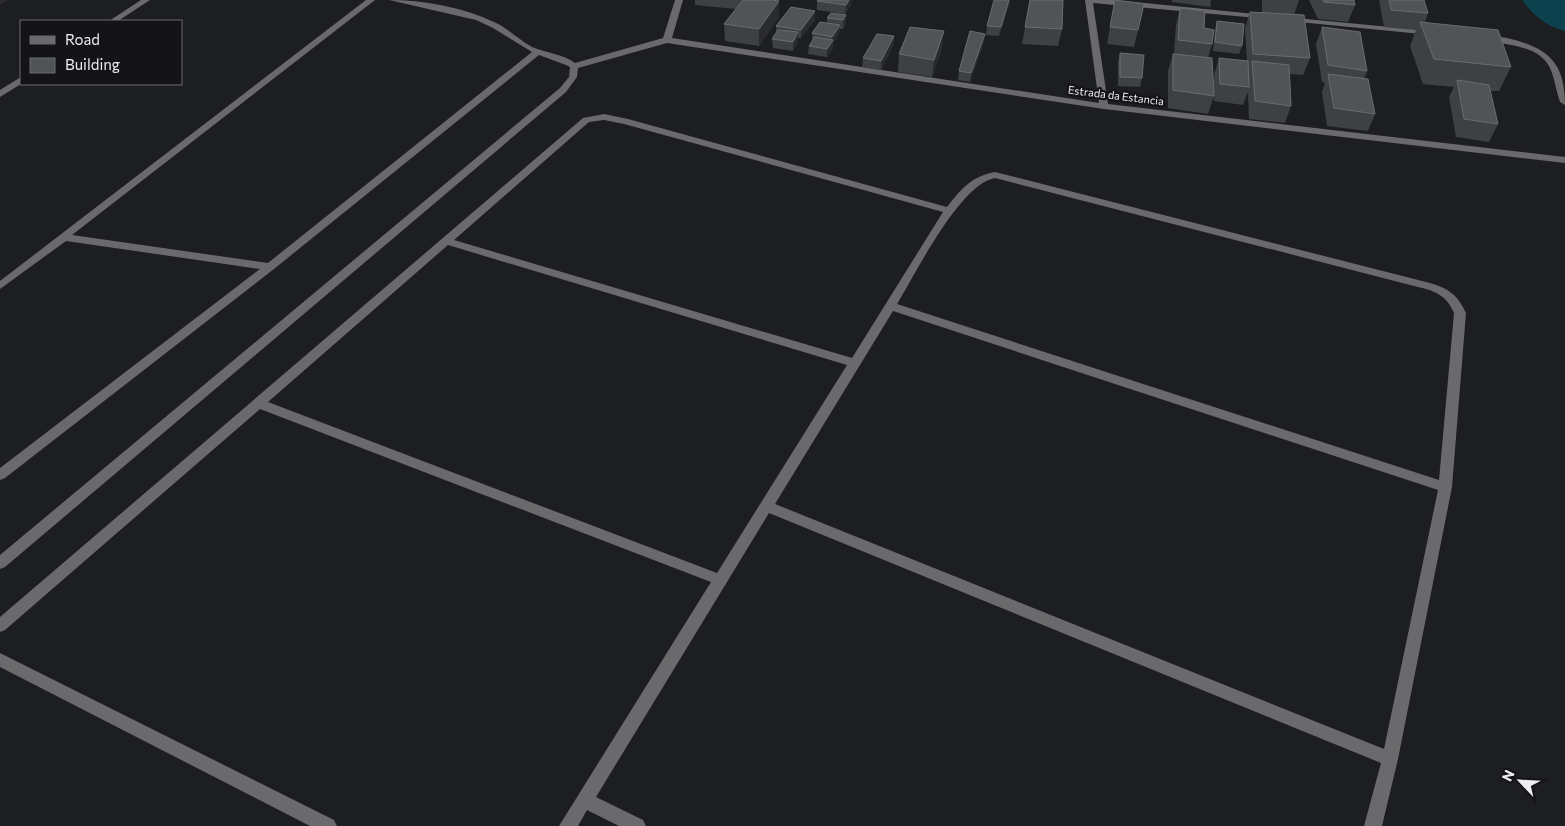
<svg xmlns="http://www.w3.org/2000/svg" width="1565" height="826" font-family="Commissioner,sans-serif">
  <style>
    .lines { fill: none; stroke-linecap: round; stroke-linejoin: round }
    .river { fill: #0c414e; fill-rule: evenodd }
    .minor { fill: #6a696b; fill-rule: evenodd }
    .wall { fill: #3e4144 }
    .shaded-wall { fill: #292b2f }
    .building { fill: #515457; stroke: #6a6c6f }
    .labels { text-anchor: middle; dominant-baseline: central; stroke-width: 4.5; stroke-linejoin: round; paint-order: stroke }
    .far-street-label { font-size: 11px; fill: #eeeef1; stroke: #141418 }
  </style>
  <rect width="100%" height="100%" fill="#1d1e22"/>
  <g class="lines">
    <!-- river -->
    <path class="river" d="M1522 0H1565V31C1547 27 1533 15 1522 0Z"/>
    <!-- minor -->
    <path class="minor" d="M141 0H150L118 21H109Z
      M366 0H375L72 235 268 263 532 52 493 28 476 20 389 0C423 0 463 7 494 22 508 28 519 40 532 47 546 53 563 54 575 63L663 38 675 0H683L672 38 1099 103 1085 0H1115L1265 15H1268V19L1093 3 1108 104 1565 157V163L1104 109 667 43 578 68 577 77 566 92 5 567 0 569V555L560 88 569 77 570 67 566 65 539 55 274 269 5 478 0 480V468L260 269 66 241 0 289V281Z
      M1285 17 1432 31 1436 33 1432 35 1288 21 1284 19Z
      M1484 36C1494 35 1506 38 1515 40 1552 50 1565 67 1565 105L1560 102C1556 91 1555 79 1550 68 1539 45 1506 45 1484 40Z
      M21 77V84L0 97V90Z
      M604 114 628 119 947 207C961 189 972 176 995 172L1426 282C1446 287 1457 293 1466 313L1452 487 1398 759 1382 826H1364L1381 763 769 513 596 797 643 820 646 826H619L587 810 578 826H559L711 582 260 409 5 630 0 632V617L583 118ZM604 120 624 124 943 212 852 358 454 240 589 122ZM995 178 1418 287C1436 291 1447 296 1454 313L1439 480 897 304C916 273 960 184 995 178ZM448 245 847 365 717 573 268 402ZM893 311 1438 490 1384 749 775 504Z
      M0 653 334 820 337 826H310L0 667Z"/>
  </g>
  <!-- wall -->
  <path class="wall" d="M695 0H773L779 18 759 46 725 41 724 24 736 9 695 5Z
    M1030 0 1062 29 1058 46 1022 44Z
    M1115 0 1144 4 1134 47 1107 44Z
    M1172 0H1211L1210 7 1172 2Z
    M1262 0H1299L1294 15 1310 58 1303 75 1290 74 1291 106 1285 123 1249 119 1248 92 1243 105 1214 101V75L1219 58 1247 61 1245 29 1250 12 1262 13Z
    M1309 0H1354L1355 5 1348 22 1318 19Z
    M1379 0H1424L1428 13 1425 22 1511 67 1499 91H1490L1498 124 1489 142 1456 137 1449 97 1454 87 1423 84 1410 46 1416 30 1384 27Z
    M817 1 851 2V5L845 14 817 10Z
    M1010 2 999 36 986 35 987 26Z
    M1180 8 1204 28 1212 44 1208 58 1214 96 1208 114 1168 108V71L1173 54H1174L1176 25Z
    M815 11V20L801 38H798V41L793 51 773 48 772 39 776 33V26Z
    M846 15V24L843 29H840L839 33 833 44V49L827 57 808 54 809 46 812 41V33L827 23V18Z
    M1217 21 1242 46 1239 54 1213 51 1215 30Z
    M1322 27 1367 71 1364 79 1375 114 1368 131 1327 126 1322 92 1325 83 1322 82 1316 44Z
    M894 36V44L881 70 862 67 863 58Z
    M984 42 970 82 958 80 959 71Z
    M942 48 932 77 898 72 899 54Z
    M1120 53 1142 78 1140 87 1118 86V62Z"/>
  <!-- shaded-wall -->
  <path class="shaded-wall" d="M0 0H8L0 5Z
    M849 0H853L851 2V5L845 14 846 5Z
    M1009 0H1010V2L999 36 1001 27Z
    M779 1V18L759 46V29Z
    M815 11V20L801 38V30Z
    M846 15V24L843 29V20Z
    M840 25 839 33 833 44V49L827 57V49L832 41V37Z
    M944 31 942 48 932 77 934 60Z
    M798 32V41L793 51V42Z
    M985 34 984 42 970 82 971 73Z
    M894 36V44L881 70V61Z"/>
  <!-- building -->
  <path class="building" d="M743 0H773L779 1 759 29 724 24Z
    M818 0H849L846 5 817 1Z
    M994 0H1009L1001 27 987 26Z
    M1030 0H1063L1062 29 1025 27Z
    M1115 0 1144 4 1138 30 1110 27Z
    M1323 0H1354L1355 5 1324 2Z
    M1389 0H1424L1428 13 1391 10Z
    M791 7 815 11 801 30 776 26Z
    M1180 8 1205 11 1204 28 1214 30 1212 44 1178 40Z
    M1250 12 1304 15 1310 58 1253 54Z
    M831 13 846 15 843 20 827 18Z
    M1217 21 1244 24 1242 46 1215 42Z
    M820 22 840 25 832 37 812 33Z
    M1420 22 1498 30 1511 67 1434 59Z
    M910 27 944 31 934 60 899 54Z
    M1322 27 1360 32 1367 71 1328 65Z
    M778 30 798 32 793 42 772 39Z
    M970 31 985 34 971 73 959 71Z
    M877 34 894 36 881 61 863 58Z
    M815 37 833 40 827 49 809 46Z
    M1120 53 1144 55 1142 78 1120 77Z
    M1173 54 1212 58 1214 96 1173 90Z
    M1219 58 1248 61 1249 87 1220 84Z
    M1252 61 1289 65 1291 106 1255 101Z
    M1328 74 1368 79 1375 114 1334 108Z
    M1457 80 1489 85 1498 124 1464 119Z"/>
  <g class="labels">
    <!-- far-street labels -->
    <g class="far-street-label">
      <text transform="translate(1116 95) rotate(7)">Estrada da Estancia</text>
    </g>
  </g>
  <!-- legend -->
  <rect x="20" y="20" width="162" height="65" fill="#141418" stroke="#6b6b6f"/>
  <rect x="30" y="36" width="25" height="8" fill="#6a696b" stroke="#6b6b6f"/>
  <text x="65" y="45" font-size="15" fill="#eeeef1">Road</text>
  <rect x="30" y="58" width="25" height="15" fill="#515457" stroke="#6b6b6f"/>
  <text x="65" y="70" font-size="15" fill="#eeeef1">Building</text>
  <!-- north arrow -->
  <g transform="translate(1520 781) rotate(295)" stroke="#141418" stroke-width="4" paint-order="stroke">
  <path d="M0-4L9 19L0 12L-9 19Z" fill="#eeeef1"/>
  <text y="-8" font-size="14" font-weight="bold" text-anchor="middle" fill="#eeeef1">N</text>
  </g>
</svg>
